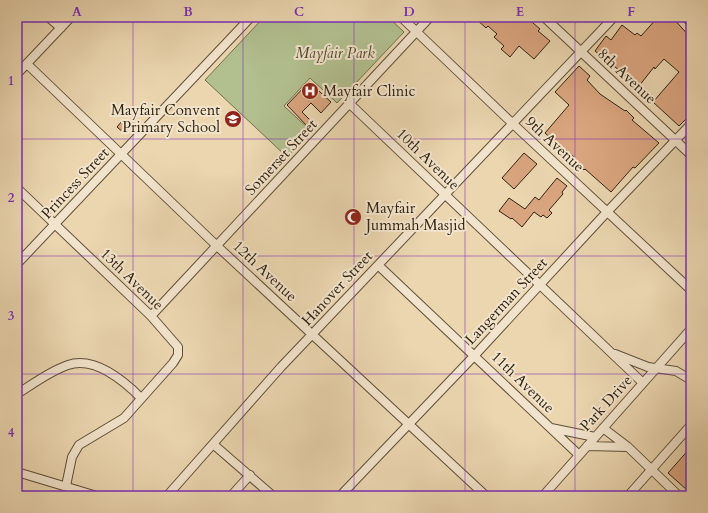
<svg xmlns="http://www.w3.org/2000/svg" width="708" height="513" font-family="Cardo,serif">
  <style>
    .green { fill: #b2bf8f; stroke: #707050 }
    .building { fill: #d9a57f; stroke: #2f2210 }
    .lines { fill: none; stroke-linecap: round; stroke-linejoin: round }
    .minor-casing { stroke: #5e4f38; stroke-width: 10 }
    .major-casing { stroke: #2f2210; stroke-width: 12 }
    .minor { stroke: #f2e4cc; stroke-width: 8 }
    .major { stroke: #e6bb78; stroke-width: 10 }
    .grid { fill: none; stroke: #7b2cbf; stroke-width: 1; stroke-opacity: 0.55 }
    .labels { text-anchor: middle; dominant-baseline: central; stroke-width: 4; stroke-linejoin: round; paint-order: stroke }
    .park-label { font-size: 15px; font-style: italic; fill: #504930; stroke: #f2e4cc }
    .street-label { font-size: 15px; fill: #2f2210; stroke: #f2e4cc }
    .poi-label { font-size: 15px; fill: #2f2210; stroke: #f2e4cc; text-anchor: start }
    .neatline { fill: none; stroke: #7b2cbf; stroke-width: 1.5 }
    .grid-label { font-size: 13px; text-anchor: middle; font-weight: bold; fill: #7b2cbf }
  </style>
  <rect width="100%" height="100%" fill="#ebd6b0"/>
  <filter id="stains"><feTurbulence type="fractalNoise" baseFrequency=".005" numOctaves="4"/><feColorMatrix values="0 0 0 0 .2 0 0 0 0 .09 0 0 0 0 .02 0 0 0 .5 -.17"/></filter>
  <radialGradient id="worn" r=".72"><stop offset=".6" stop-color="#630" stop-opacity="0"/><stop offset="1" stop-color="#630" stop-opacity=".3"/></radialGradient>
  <!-- green -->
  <path class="green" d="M264 17H388L404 32 337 103 310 78 284 106 311 131 287 157 205 80Z"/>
  <!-- building -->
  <path class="building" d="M474 17H526L540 29 538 31 550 41 534 59 519 46 510 57 501 49 504 46 494 37 497 34 488 26 486 28Z
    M658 17H672L691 38V114L679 126 653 102 679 72 664 59 655 69 654 67 639 86 595 51 606 36 611 40 622 25 635 35 637 33 641 36Z
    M579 66 590 76 587 80 600 94 625 111 626 110 634 118 632 120 659 143 635 168 633 167 611 192 585 169 584 170 572 160 574 157 545 133 569 105 555 92Z
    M309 82 331 102 321 113 311 103 302 112 312 122 308 127 287 105Z
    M122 121 129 127 124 133 117 127Z
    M524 153 537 164 514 189 502 178Z
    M557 178 567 186 562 192 563 194 549 210 552 213 547 218 543 215 541 217 534 212 522 227 512 218 511 219 499 211 509 198 525 209 535 197 539 200Z
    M691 447V485L687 490 668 473Z"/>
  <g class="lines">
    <!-- minor casing -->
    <g class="minor-casing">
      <path id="minor" d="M48 17 61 28
        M401 17 512 123 691 290
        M544 17 691 155
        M27 64 217 246 486 496
        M17 74 71 17
        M350 104 643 383
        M17 188 151 316 178 347V355L173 363 124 418 79 445 72 457 66 486
        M17 264 251 17
        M378 265 579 455
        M151 316 430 17
        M615 354 648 367 676 371 691 380
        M17 394C33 384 50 371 68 365 95 356 124 381 141 398
        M551 428 595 437
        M603 428 628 447 679 496
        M213 444 273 496
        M587 446 628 447
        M17 472 97 496
        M167 496 281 367 614 17
        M231 496 250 475
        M340 496 475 355 607 212 691 124
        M543 496 691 329
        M628 496 691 425"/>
    </g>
    <!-- major casing -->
    <g class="major-casing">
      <path id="major" d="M687 17 691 21"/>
    </g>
    <!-- minor -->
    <use href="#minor" class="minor"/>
    <!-- major -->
    <use href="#major" class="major"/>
  </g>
  <!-- grid -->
  <path class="grid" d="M133 17V496M243 17V496M354 17V496M465 17V496M575 17V496M17 139H691M17 256H691M17 374H691"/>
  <!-- icons -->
  <defs>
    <g id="hospital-disc" transform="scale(0.9)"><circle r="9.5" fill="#8f2418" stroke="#f2e4cc"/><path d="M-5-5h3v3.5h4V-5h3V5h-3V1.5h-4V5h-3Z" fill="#fff"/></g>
    <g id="school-disc" transform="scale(0.9)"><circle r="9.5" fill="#8f2418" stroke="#f2e4cc"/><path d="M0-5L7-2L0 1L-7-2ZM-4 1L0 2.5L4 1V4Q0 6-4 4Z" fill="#fff"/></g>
    <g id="mosque-disc" transform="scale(0.9)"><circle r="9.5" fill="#8f2418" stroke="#f2e4cc"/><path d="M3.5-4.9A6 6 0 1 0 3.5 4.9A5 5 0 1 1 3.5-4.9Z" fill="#fff"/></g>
  </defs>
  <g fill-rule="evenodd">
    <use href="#hospital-disc" x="310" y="91"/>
    <use href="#school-disc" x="233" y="119"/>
    <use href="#mosque-disc" x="353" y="217"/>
  </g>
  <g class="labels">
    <!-- park labels -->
    <g class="park-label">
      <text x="335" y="53">Mayfair Park</text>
    </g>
    <!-- street labels -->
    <g class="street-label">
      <text transform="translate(627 76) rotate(43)">8th Avenue</text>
      <text transform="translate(555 144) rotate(43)">9th Avenue</text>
      <text transform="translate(281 157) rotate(-47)">Somerset Street</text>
      <text transform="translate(428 159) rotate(44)">10th Avenue</text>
      <text transform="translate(75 183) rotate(-47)">Princess Street</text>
      <text transform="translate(265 271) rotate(43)">12th Avenue</text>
      <text transform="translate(132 279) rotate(44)">13th Avenue</text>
      <text transform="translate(337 288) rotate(-47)">Hanover Street</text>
      <text transform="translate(506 301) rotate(-47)">Langerman Street</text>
      <text transform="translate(523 382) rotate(44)">11th Avenue</text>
      <text transform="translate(606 403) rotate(-48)">Park Drive</text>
    </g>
    <!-- poi labels -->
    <g class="poi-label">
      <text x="323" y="91">Mayfair Clinic</text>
      <text x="220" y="110" text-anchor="end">Mayfair Convent<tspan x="220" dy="17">Primary School</tspan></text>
      <text x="366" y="208">Mayfair<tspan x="366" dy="17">Jummah Masjid</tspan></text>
    </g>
  </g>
  <!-- margin -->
  <rect width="708" height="513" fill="none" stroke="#ebd6b0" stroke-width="44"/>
  <rect x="22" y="22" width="664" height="469" class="neatline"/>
  <g class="grid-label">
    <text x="77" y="16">A</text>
    <text x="188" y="16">B</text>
    <text x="299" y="16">C</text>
    <text x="409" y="16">D</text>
    <text x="520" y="16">E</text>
    <text x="631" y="16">F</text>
    <text x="11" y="85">1</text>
    <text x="11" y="202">2</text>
    <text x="11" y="320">3</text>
    <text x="11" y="437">4</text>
  </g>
  <rect width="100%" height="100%" filter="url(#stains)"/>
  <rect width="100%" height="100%" fill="url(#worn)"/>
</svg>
